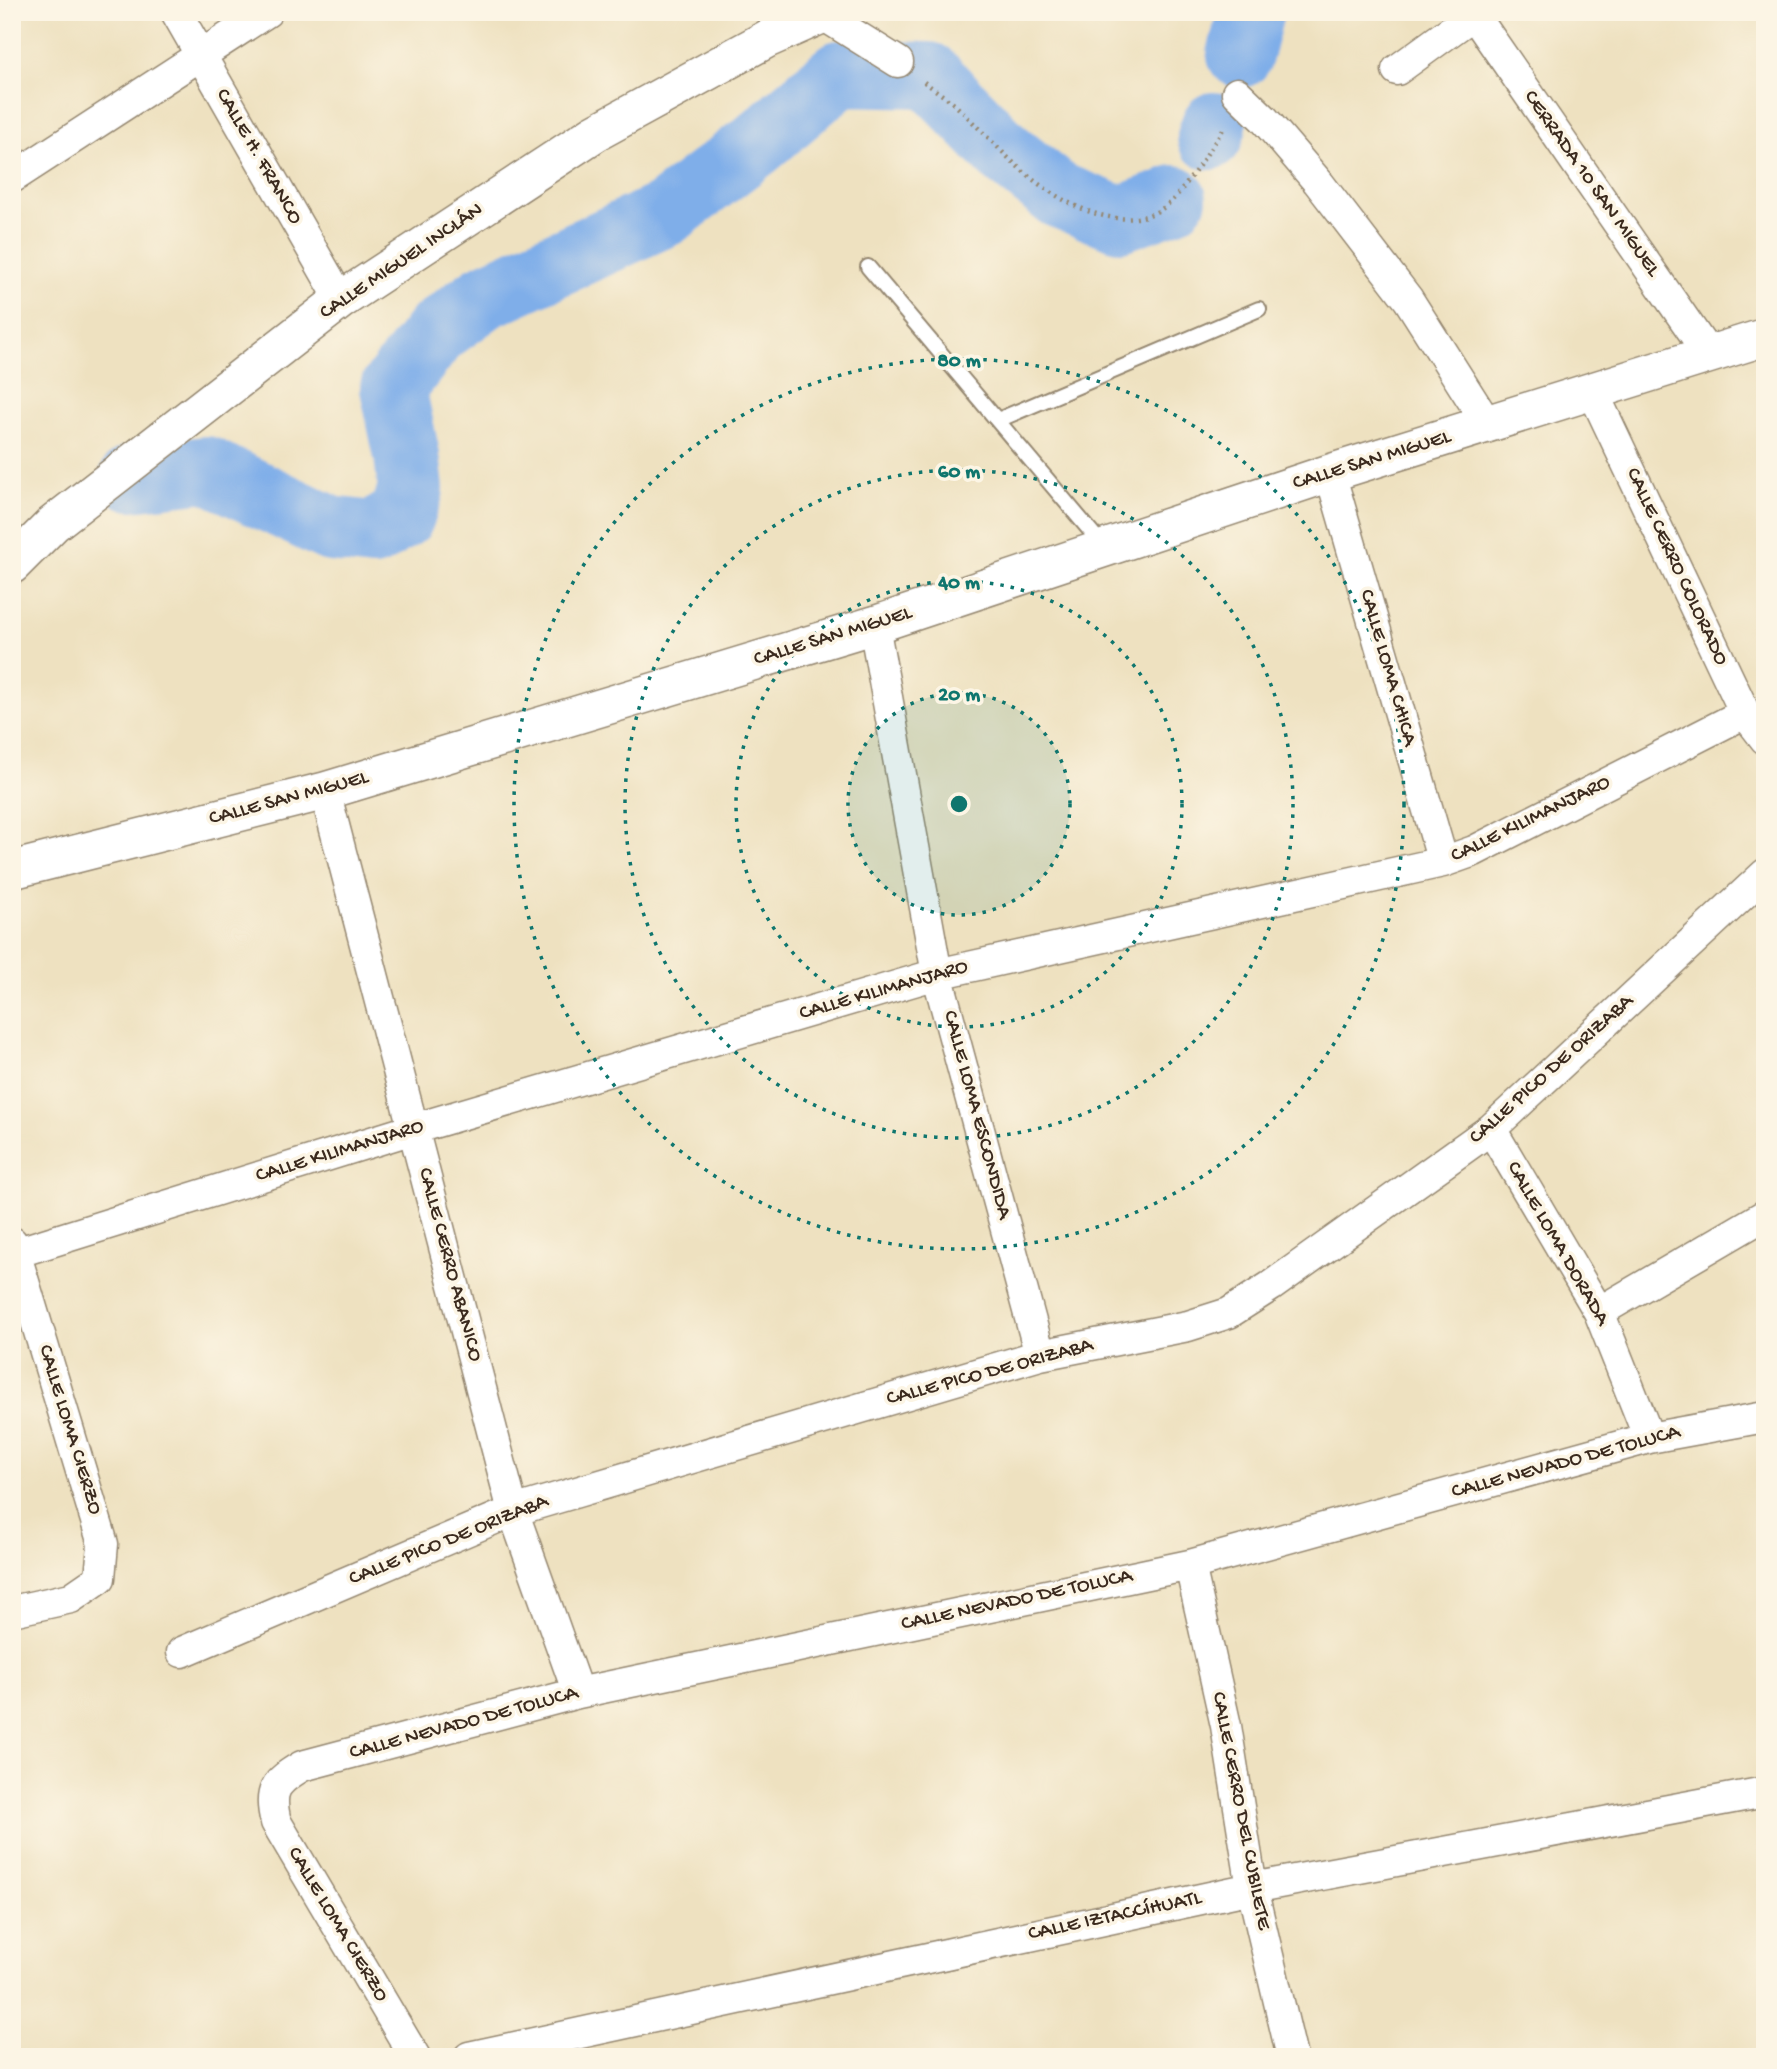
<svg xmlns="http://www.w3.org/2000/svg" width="1777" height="2069" font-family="'Gochi Hand',sans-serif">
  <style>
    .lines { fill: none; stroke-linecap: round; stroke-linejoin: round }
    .river { stroke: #7faee9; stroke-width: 66 }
    .service-casing { stroke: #94866f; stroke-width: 18 }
    .minor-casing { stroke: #94866f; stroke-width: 33 }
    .tertiary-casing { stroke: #94866f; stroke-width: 40 }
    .path { stroke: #94866f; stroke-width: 4.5; stroke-dasharray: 2 5; stroke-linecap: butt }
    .service { stroke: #fff; stroke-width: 14 }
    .minor { stroke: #fff; stroke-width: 30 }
    .tertiary { stroke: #fff; stroke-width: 37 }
    .ring { fill: none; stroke: #0f766e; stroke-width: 3.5; stroke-dasharray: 3.5 7 }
    .labels { text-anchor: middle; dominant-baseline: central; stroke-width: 7; stroke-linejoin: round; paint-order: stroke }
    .street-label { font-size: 21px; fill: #3b2a1e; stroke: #fcf5e5 }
    .centre { fill: #0f766e; stroke: #fcf5e5; stroke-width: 3.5 }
    .ring-label { font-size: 21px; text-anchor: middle; font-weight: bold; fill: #0f766e; stroke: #fcf5e5; stroke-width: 7; stroke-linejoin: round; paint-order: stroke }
  </style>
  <rect width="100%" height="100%" fill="#fcf5e5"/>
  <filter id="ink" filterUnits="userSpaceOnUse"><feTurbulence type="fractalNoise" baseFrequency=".0143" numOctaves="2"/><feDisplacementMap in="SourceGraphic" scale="14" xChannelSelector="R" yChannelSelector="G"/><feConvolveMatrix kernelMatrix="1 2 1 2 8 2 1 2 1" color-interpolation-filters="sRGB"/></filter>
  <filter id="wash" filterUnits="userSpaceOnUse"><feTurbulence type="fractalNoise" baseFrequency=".00686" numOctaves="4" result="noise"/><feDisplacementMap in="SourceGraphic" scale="28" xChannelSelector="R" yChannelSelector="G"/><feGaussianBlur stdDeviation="1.57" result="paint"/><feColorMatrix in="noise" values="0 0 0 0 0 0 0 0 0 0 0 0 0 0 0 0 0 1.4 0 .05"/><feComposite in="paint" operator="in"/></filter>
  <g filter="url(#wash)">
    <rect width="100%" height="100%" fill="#eee1c0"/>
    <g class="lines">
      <!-- river -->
      <path class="river" d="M1240 55 1251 12
        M1210 137 1214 125
        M132 478 206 469 331 529 373 534 402 516 411 489 407 456 393 388 436 332 484 297 665 214 757 144 840 73 929 75 1003 151 1058 195 1120 219 1172 200 1174 198"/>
    </g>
  </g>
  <g filter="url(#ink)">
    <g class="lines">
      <!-- service casing -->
      <g class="service-casing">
        <path id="service" d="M868 267 1104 547
          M998 420 1259 309"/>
      </g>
      <!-- minor casing -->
      <g class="minor-casing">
        <path id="minor" d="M176 12 341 300
          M1472 12 1709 355
          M823 15 898 62
          M1397 70 1474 14
          M1237 93 1264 119 1318 182 1408 299 1488 425
          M12 178 267 12
          M1593 392 1745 713 1765 739
          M1330 473 1443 862
          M874 625 937 974 1040 1355
          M325 791 513 1511 578 1693
          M1491 1129 1599 1312 1649 1438
          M12 1242 103 1544 100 1578 71 1598 12 1611
          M12 1254 413 1129 937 974 1443 862 1474 851 1745 713
          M1599 1312 1765 1215
          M1190 1565 1226 1726 1252 1888 1292 2057
          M182 1652 513 1511 1040 1355 1188 1326 1229 1313 1271 1286 1491 1129 1765 874
          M415 2057 276 1822C268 1790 275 1782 302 1766L578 1693 1190 1565 1649 1438 1765 1417
          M469 2057 1252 1888 1765 1792"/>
      </g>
      <!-- tertiary casing -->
      <g class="tertiary-casing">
        <path id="tertiary" d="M12 565 53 524 341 300 595 133 767 39 828 12
          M12 870 325 791 874 625 1330 473 1765 337"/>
      </g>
      <!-- path -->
      <path class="path" d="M924 82C934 89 944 96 954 104 980 128 1004 156 1031 178 1065 205 1122 235 1163 208 1182 196 1210 148 1224 128"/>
      <!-- service -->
      <use href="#service" class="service"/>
      <!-- minor -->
      <use href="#minor" class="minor"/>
      <!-- tertiary -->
      <use href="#tertiary" class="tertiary"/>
    </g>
  </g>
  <!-- distance rings -->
  <circle cx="959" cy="804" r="111" fill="#0f766e" fill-opacity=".12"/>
  <g class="ring">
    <circle cx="959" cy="804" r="111"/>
    <circle cx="959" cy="804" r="223"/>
    <circle cx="959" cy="804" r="334"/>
    <circle cx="959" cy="804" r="445"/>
  </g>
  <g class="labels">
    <!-- street labels -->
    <g class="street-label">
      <text transform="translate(258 157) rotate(60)">CALLE H. FRANCO</text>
      <text transform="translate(1591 184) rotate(55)">CERRADA 10 SAN MIGUEL</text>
      <text transform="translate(402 262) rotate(-34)">CALLE MIGUEL INCLÁN</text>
      <text transform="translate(1372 461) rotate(-17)">CALLE SAN MIGUEL</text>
      <text transform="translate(1676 567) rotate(65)">CALLE CERRO COLORADO</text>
      <text transform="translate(833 637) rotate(-17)">CALLE SAN MIGUEL</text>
      <text transform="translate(1387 668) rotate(74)">CALLE LOMA CHICA</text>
      <text transform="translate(289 799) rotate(-15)">CALLE SAN MIGUEL</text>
      <text transform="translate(1531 820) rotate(-26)">CALLE KILIMANJARO</text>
      <text transform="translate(884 991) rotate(-16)">CALLE KILIMANJARO</text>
      <text transform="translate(1552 1070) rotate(-42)">CALLE PICO DE ORIZABA</text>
      <text transform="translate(976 1115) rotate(75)">CALLE LOMA ESCONDIDA</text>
      <text transform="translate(340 1152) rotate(-17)">CALLE KILIMANJARO</text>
      <text transform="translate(1557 1244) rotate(60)">CALLE LOMA DORADA</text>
      <text transform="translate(449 1265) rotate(75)">CALLE CERRO ABANICO</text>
      <text transform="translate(990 1373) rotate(-15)">CALLE PICO DE ORIZABA</text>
      <text transform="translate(69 1430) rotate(73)">CALLE LOMA CIERZO</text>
      <text transform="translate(1566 1463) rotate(-15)">CALLE NEVADO DE TOLUCA</text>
      <text transform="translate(449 1541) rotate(-22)">CALLE PICO DE ORIZABA</text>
      <text transform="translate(1017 1601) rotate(-12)">CALLE NEVADO DE TOLUCA</text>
      <text transform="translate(464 1724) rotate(-15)">CALLE NEVADO DE TOLUCA</text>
      <text transform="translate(1240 1811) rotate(79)">CALLE CERRO DEL CUBILETE</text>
      <text transform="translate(1115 1917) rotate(-12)">CALLE IZTACCÍHUATL</text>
      <text transform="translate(337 1925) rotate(59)">CALLE LOMA CIERZO</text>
    </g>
  </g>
  <circle cx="959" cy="804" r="10" class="centre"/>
  <g class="ring-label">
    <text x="959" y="366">80 m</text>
    <text x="959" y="477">60 m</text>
    <text x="959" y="588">40 m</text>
    <text x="959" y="700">20 m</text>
  </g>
  <!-- margin -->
  <rect width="1777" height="2069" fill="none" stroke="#fcf5e5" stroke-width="42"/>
</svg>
